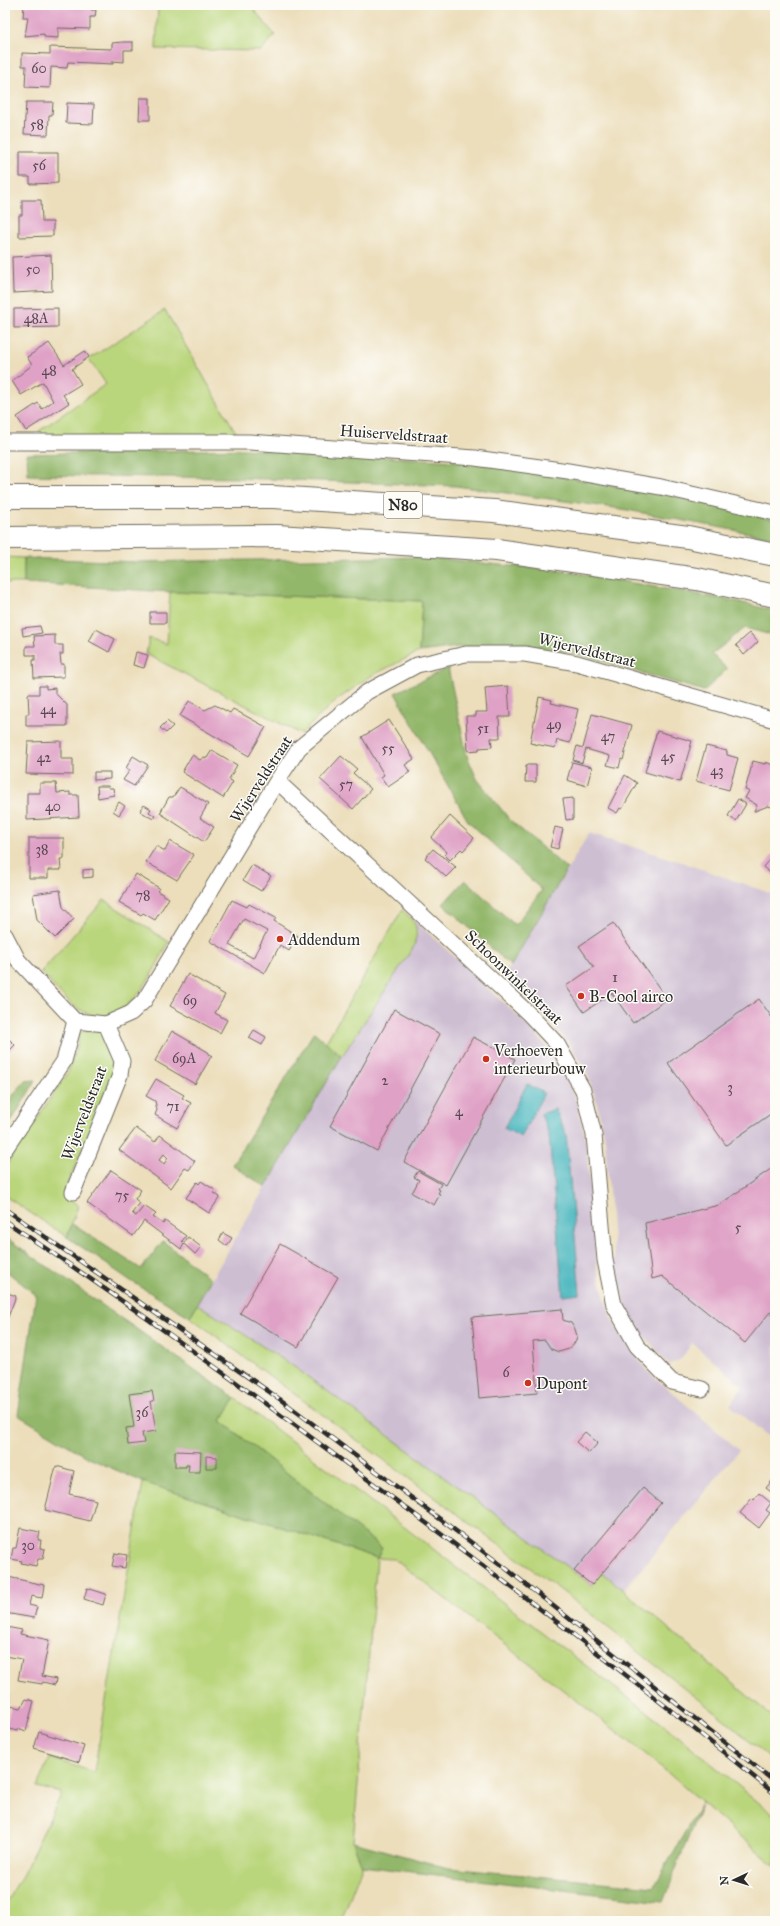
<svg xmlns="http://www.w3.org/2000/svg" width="780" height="1926" font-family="'IM FELL Great Primer',serif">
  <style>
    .industrial { fill: #cdbed2 }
    .green { fill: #bad67b; stroke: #728053 }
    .forest { fill: #93b76b; stroke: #5f714b }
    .water { fill: #47b6be; stroke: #397074 }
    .building { fill: #dfa1c6; fill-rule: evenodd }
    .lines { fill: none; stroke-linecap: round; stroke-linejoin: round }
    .minor-casing { stroke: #6f6a5d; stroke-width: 17 }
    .trunk-casing { stroke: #6f6a5d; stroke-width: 24 }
    .minor { stroke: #fff; stroke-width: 15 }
    .trunk { stroke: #fff; stroke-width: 22 }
    .rail-casing { stroke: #2b2b2b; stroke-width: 4.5 }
    .rail { stroke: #fdfcf7; stroke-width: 3; stroke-dasharray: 9; stroke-linecap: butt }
    .poi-dot { fill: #c8321e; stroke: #fdfcf7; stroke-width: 1.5 }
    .labels { text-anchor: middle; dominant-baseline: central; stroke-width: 3; stroke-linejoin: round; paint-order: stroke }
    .number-label { font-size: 14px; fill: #584852 }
    .shield { fill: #fdfcf7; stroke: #6a6a68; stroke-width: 1 }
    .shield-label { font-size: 15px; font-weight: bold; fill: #2b2b2b }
    .street-label { font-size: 16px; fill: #2b2b2b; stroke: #fdfcf7 }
    .poi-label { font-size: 16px; fill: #2b2b2b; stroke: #fdfcf7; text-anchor: start }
  </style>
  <rect width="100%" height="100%" fill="#fdfcf7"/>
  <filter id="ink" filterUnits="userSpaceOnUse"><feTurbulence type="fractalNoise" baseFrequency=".025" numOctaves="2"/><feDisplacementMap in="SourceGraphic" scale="8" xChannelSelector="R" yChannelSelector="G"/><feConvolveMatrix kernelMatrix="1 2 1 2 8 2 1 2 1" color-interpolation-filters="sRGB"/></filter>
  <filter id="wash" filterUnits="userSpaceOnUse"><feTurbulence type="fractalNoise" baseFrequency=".012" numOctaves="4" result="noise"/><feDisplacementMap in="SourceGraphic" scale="16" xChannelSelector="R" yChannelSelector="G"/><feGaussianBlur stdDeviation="0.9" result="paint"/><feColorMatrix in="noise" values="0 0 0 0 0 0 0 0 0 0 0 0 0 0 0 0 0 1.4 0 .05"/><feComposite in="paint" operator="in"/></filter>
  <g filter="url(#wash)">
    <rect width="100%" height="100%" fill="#ecdebb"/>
    <!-- industrial -->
    <path class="industrial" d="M589 833 684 863 775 895V1442L730 1405 743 1386 692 1343 681 1359 669 1365 641 1332 625 1304 615 1266 605 1139 595 1096 585 1067 565 1039 534 1003 504 977Z
      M413 919 520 1018 543 1042 560 1064 577 1103 586 1142 597 1269 607 1306 616 1328 646 1370 739 1450 623 1591 603 1572 592 1585 451 1482 197 1304 342 1056 414 946 418 932Z"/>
    <!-- green -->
    <path class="green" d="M158 5H250L275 35 261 51 156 49Z
      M165 310 238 436 44 443 39 431 106 384 89 359Z
      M5 557 24 558V583H5Z
      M170 592 422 601 419 652 371 676 334 702 301 734 146 654 149 638 167 644Z
      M104 900 169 942C152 972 129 1031 84 1012 67 1004 53 985 41 972Z
      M402 910C417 923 419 927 414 946L342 1056 326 1042Z
      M92 1029 102 1032 116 1066 64 1193 78 1206 67 1237 5 1196V1167L68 1072 77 1048 79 1033Z
      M197 1304 293 1366 592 1585 602 1572 775 1719V1763L725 1720 563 1592 190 1317Z
      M235 1398 673 1732 775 1816V1866L652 1759 394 1559 377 1558 353 1842 362 1866 341 1921H5V1904L23 1874 62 1793 37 1787 49 1758 94 1772 143 1482 377 1558 382 1548 221 1421Z"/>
    <!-- forest -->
    <path class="forest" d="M245 449 473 462 665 494 775 520V538L622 509 456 486 239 478 28 475 27 454Z
      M422 557 570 572 735 601 775 611V636L745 628 712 654 727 669 704 691 574 653 517 644 458 647 419 652 422 601 170 592 24 583V558L139 562Z
      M448 668 467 756 477 779 510 820 567 869 511 966 443 904 465 880 515 925 542 890 468 821 395 693Z
      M314 1032 342 1056 266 1187 232 1165Z
      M36 1080 5 1132V1105L25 1081Z
      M72 1224 141 1269 163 1241 211 1279 190 1317 131 1281 67 1237Z
      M5 1237 235 1398 221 1421 382 1548 377 1558 143 1482 89 1458 18 1415 36 1295 5 1270Z
      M702 1802 663 1902 362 1866 353 1842 448 1868 654 1887Z"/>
    <!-- water -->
    <path class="water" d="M527 1084 544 1093 521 1137 504 1128Z
      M555 1109 566 1134 580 1294 563 1296 549 1135 541 1114Z"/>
    <g id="blocks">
      <!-- building -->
      <path class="building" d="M24 5 91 6V10H96L95 17H90V29L58 28V38L44 37V34L25 36 28 17H23Z
        M123 5H142V7H123Z
        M123 42H133V50H124V62L113 61V64L68 62 67 68 51 67 50 88 25 87 26 66H22V53L50 54V47L112 49V43Z
        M140 98H150V120H139Z
        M26 102H53L52 115H49L48 135 24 134Z
        M67 103 94 104 93 124 66 123Z
        M20 152H58V183L30 184V177H20Z
        M22 200H41L42 222H53V236L19 237V215H22Z
        M51 255 52 291 13 293 12 257Z
        M58 308V327L14 328V309Z
        M49 343 64 365 85 351 89 357 72 369 81 384 63 395 69 403 26 431 17 417 38 403 42 409 53 401 43 382 21 395 12 381 32 365 27 357Z
        M150 612H166V623H150Z
        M40 626 42 633 23 636 22 628Z
        M96 629 115 639 109 652 89 641Z
        M750 633 758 642 744 655 736 645Z
        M55 635V645H63V654H60L61 664H64V677L34 678 33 660H35V655H26V646H35L34 636Z
        M136 652 148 655 144 668 133 665Z
        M39 686H46V689L55 688V693L67 705V726H26V714H29L28 694H39Z
        M508 686 510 717H499L500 738H491L492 747 479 748V750L468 751 466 716H476V712H487L485 688Z
        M539 697 552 700 551 703 578 709 570 743 557 740 555 748 530 743Z
        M189 701 205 710 215 705 230 713 233 709 266 727 249 756 180 716Z
        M592 714 632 725 623 760 621 759 619 768 607 765 610 756 586 749 582 763 573 760 577 746 583 748Z
        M389 720 414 759 405 765 410 772 388 787 381 777 384 775 362 737Z
        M167 721 173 726 166 733 160 728Z
        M657 731 692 741 680 782 645 772Z
        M61 741V759H73V775L26 774 28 742Z
        M706 746 727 751V755L738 758 729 790 696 781Z
        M212 750 237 765 229 779 233 782 223 798 182 772 192 755 200 760 204 757 207 758Z
        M133 756 148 765 134 786 123 780 130 770 126 768Z
        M341 756 357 769 353 773 371 789 353 809 320 779Z
        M753 761 765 764 766 762 775 766V799L772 807 768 806 755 811H754L757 805 745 798 749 791 745 790Z
        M572 762 592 767 587 786 567 780Z
        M526 765H536V782H525Z
        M94 772H110V779L94 780Z
        M625 775 637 783 622 809 620 808 617 813 608 808Z
        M40 783H56L57 793 70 792V795H78L79 817 27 820V793H40Z
        M97 786H108L109 788H113L114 795 98 798Z
        M180 787 208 804 200 818 214 827 204 842 160 813 169 797H173Z
        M573 798V819L566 820 563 799Z
        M738 799 746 804 736 821 728 816Z
        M119 802 125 806 119 815 113 811Z
        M144 805 151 809 149 812 155 816 153 819 140 811Z
        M450 816 474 838 463 851 461 849 450 860 445 855 447 852 431 838Z
        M555 827 563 829 558 849 550 847Z
        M29 838H64V859H60L61 870H48V878H29Z
        M170 841 194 855 177 880 146 862 156 846 165 851Z
        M433 849 456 867 446 877 425 858Z
        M775 852V874L774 876 763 867Z
        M252 865 271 876 261 891 243 880Z
        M93 869V877L83 878V870Z
        M136 874 159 888 157 891 169 898 155 920 143 913 141 915 119 902Z
        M60 890 63 907 74 919 55 938 37 920 33 894Z
        M232 900 247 907 249 904 276 918 274 921 298 936 289 951 280 945 265 973 210 941ZM244 919 267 931 253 958 229 945Z
        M613 923 667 999 633 1023 612 993 584 1012 566 986 594 967 579 946Z
        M188 974 225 995 215 1013 227 1020 220 1033 170 1006Z
        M759 999 775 1022V1111L726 1145 668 1063Z
        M394 1009 440 1034 377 1151 330 1126Z
        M254 1030 266 1037 262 1045 249 1038Z
        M172 1031 208 1052 210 1055H212L195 1084 155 1061Z
        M5 1035 15 1045 5 1055Z
        M473 1037 515 1059 446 1185 404 1162Z
        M156 1079 184 1095 182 1098 191 1103 177 1128 155 1115 157 1110 155 1101 146 1096Z
        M136 1128 155 1142 160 1135 195 1161 189 1170 185 1168 171 1188 119 1150ZM164 1154 168 1158 164 1164 159 1160Z
        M775 1166V1316L770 1312 745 1343 662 1276 652 1279 645 1223 719 1205Z
        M111 1170 141 1190 135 1199 140 1203 132 1213 136 1216 144 1206 156 1214 153 1217 163 1224 165 1221 186 1236 182 1241 184 1243 188 1237 201 1247 195 1254 184 1244 181 1249 144 1221 133 1236 87 1203Z
        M418 1171 441 1184 438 1189 440 1190 438 1193 440 1194 434 1205 412 1193 419 1180 414 1177Z
        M201 1181 215 1190 214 1193 220 1197 209 1213 186 1198 197 1182 199 1184Z
        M223 1233 232 1238 227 1246 219 1240Z
        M280 1244 338 1277 298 1347 240 1313Z
        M5 1292 16 1296 5 1325Z
        M562 1309 563 1320 571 1323 575 1329 577 1336 576 1341 569 1349 559 1352 551 1349 545 1340 533 1341 537 1393 479 1398 472 1317Z
        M152 1391 154 1401H151L156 1431 142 1433 144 1443 128 1445 126 1428 134 1427 129 1394Z
        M585 1432 598 1443 589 1453 576 1442Z
        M175 1451 201 1452 200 1472H188L189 1465H186V1467H175Z
        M206 1456 217 1457V1468H206Z
        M56 1466 74 1471 69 1494 96 1500 90 1521 45 1510Z
        M775 1477V1495L766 1488Z
        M643 1488 661 1503 592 1585 574 1571Z
        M759 1493 771 1503 766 1510 770 1513 759 1528 740 1513 752 1498 754 1500Z
        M20 1528 40 1532 38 1540H41L40 1548 45 1549 43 1559H38L36 1566 21 1563 22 1561 11 1559 13 1548H16Z
        M115 1553 127 1555 125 1568 112 1566Z
        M8 1577 44 1585 42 1598 31 1596 29 1605 37 1607 34 1618 5 1613V1591Z
        M87 1588 106 1594 103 1605 84 1599Z
        M6 1627 22 1630 20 1634 49 1640 42 1676 56 1679 55 1685 43 1682 42 1684 18 1680 22 1659 5 1656Z
        M5 1693 10 1694 6 1712H5Z
        M26 1699 34 1701 26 1731 18 1728 17 1731 5 1728 11 1706 21 1708Z
        M39 1732 84 1746 79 1762 34 1748Z"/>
    </g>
  </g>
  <g filter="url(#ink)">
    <use href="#blocks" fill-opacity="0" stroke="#6f6a5d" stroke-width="1"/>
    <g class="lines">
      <!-- minor casing -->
      <g class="minor-casing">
        <path id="minor" d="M5 442H249L475 458 568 471 661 487 775 513
          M277 781 528 1013 557 1044 583 1090 594 1135 605 1260 614 1305 637 1346 672 1382 702 1389
          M5 935 18 960 75 1021 64 1061 5 1149
          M75 1021 106 1024 131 1013 144 1001 277 781 299 748 367 692 417 665 466 654H525L577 663 775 720
          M73 1192 120 1075 122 1061 106 1024"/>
      </g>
      <!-- trunk casing -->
      <g class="trunk-casing">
        <path id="trunk" d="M5 497H273L494 511 688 537 775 555
          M5 538 277 536 497 550 697 579 775 596"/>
      </g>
      <!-- minor -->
      <use href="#minor" class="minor"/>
      <!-- trunk -->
      <use href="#trunk" class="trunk"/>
      <!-- rail casing -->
      <g class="rail-casing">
        <path id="rail" d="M5 1209 281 1400 504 1567 775 1782
          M5 1221C124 1300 240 1384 355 1470 497 1575 638 1682 775 1794"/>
      </g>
      <!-- rail -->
      <use href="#rail" class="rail"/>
    </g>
  </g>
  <!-- markers -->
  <g class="poi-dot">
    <circle cx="280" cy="939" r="4"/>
    <circle cx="581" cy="996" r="4"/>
    <circle cx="486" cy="1059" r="4"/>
    <circle cx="528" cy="1383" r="4"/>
  </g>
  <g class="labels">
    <!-- number labels -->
    <g class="number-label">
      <text x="39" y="68">60</text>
      <text x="37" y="124">58</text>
      <text x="39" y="165">56</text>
      <text x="33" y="269">50</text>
      <text x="36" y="318">48A</text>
      <text x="49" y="370">48</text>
      <text x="48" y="709">44</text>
      <text x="554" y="724">49</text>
      <text x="483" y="728">51</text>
      <text x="608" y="736">47</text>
      <text x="388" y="748">55</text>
      <text x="668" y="756">45</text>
      <text x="44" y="757">42</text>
      <text x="717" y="770">43</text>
      <text x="346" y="784">57</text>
      <text x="53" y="806">40</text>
      <text x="42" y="849">38</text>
      <text x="143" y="895">78</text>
      <text x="615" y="977">1</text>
      <text x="190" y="1000">69</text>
      <text x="184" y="1058">69A</text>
      <text x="385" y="1080">2</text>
      <text x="730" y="1087">3</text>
      <text x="173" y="1106">71</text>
      <text x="459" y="1111">4</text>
      <text x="122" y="1195">75</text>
      <text x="738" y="1227">5</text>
      <text x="506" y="1372">6</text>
      <text x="142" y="1412">36</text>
      <text x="28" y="1545">30</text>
    </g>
    <!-- shield labels -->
    <rect class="shield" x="384" y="492" width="38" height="26" rx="3"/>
    <g class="shield-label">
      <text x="403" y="505">N80</text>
    </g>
    <!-- street labels -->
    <g class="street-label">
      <text transform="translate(394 434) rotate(4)">Huiserveldstraat</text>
      <text transform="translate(587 650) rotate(14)">Wijerveldstraat</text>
      <text transform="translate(261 779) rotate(-57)">Wijerveldstraat</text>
      <text transform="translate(514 977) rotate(44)">Schoonwinkelstraat</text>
      <text transform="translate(84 1113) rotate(-69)">Wijerveldstraat</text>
    </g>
    <!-- poi labels -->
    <g class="poi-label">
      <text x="288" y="939">Addendum</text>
      <text x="589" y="996">B-Cool airco</text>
      <text x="494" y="1050">Verhoeven<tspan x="494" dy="18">interieurbouw</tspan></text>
      <text x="536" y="1383">Dupont</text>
    </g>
  </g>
  <!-- margin -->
  <rect width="780" height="1926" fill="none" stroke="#fdfcf7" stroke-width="20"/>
  <!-- north arrow -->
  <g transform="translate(734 1880) rotate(266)" stroke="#fdfcf7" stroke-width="3" paint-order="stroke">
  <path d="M0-3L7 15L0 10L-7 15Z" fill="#2b2b2b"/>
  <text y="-6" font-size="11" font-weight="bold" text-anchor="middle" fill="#2b2b2b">N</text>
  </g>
</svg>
